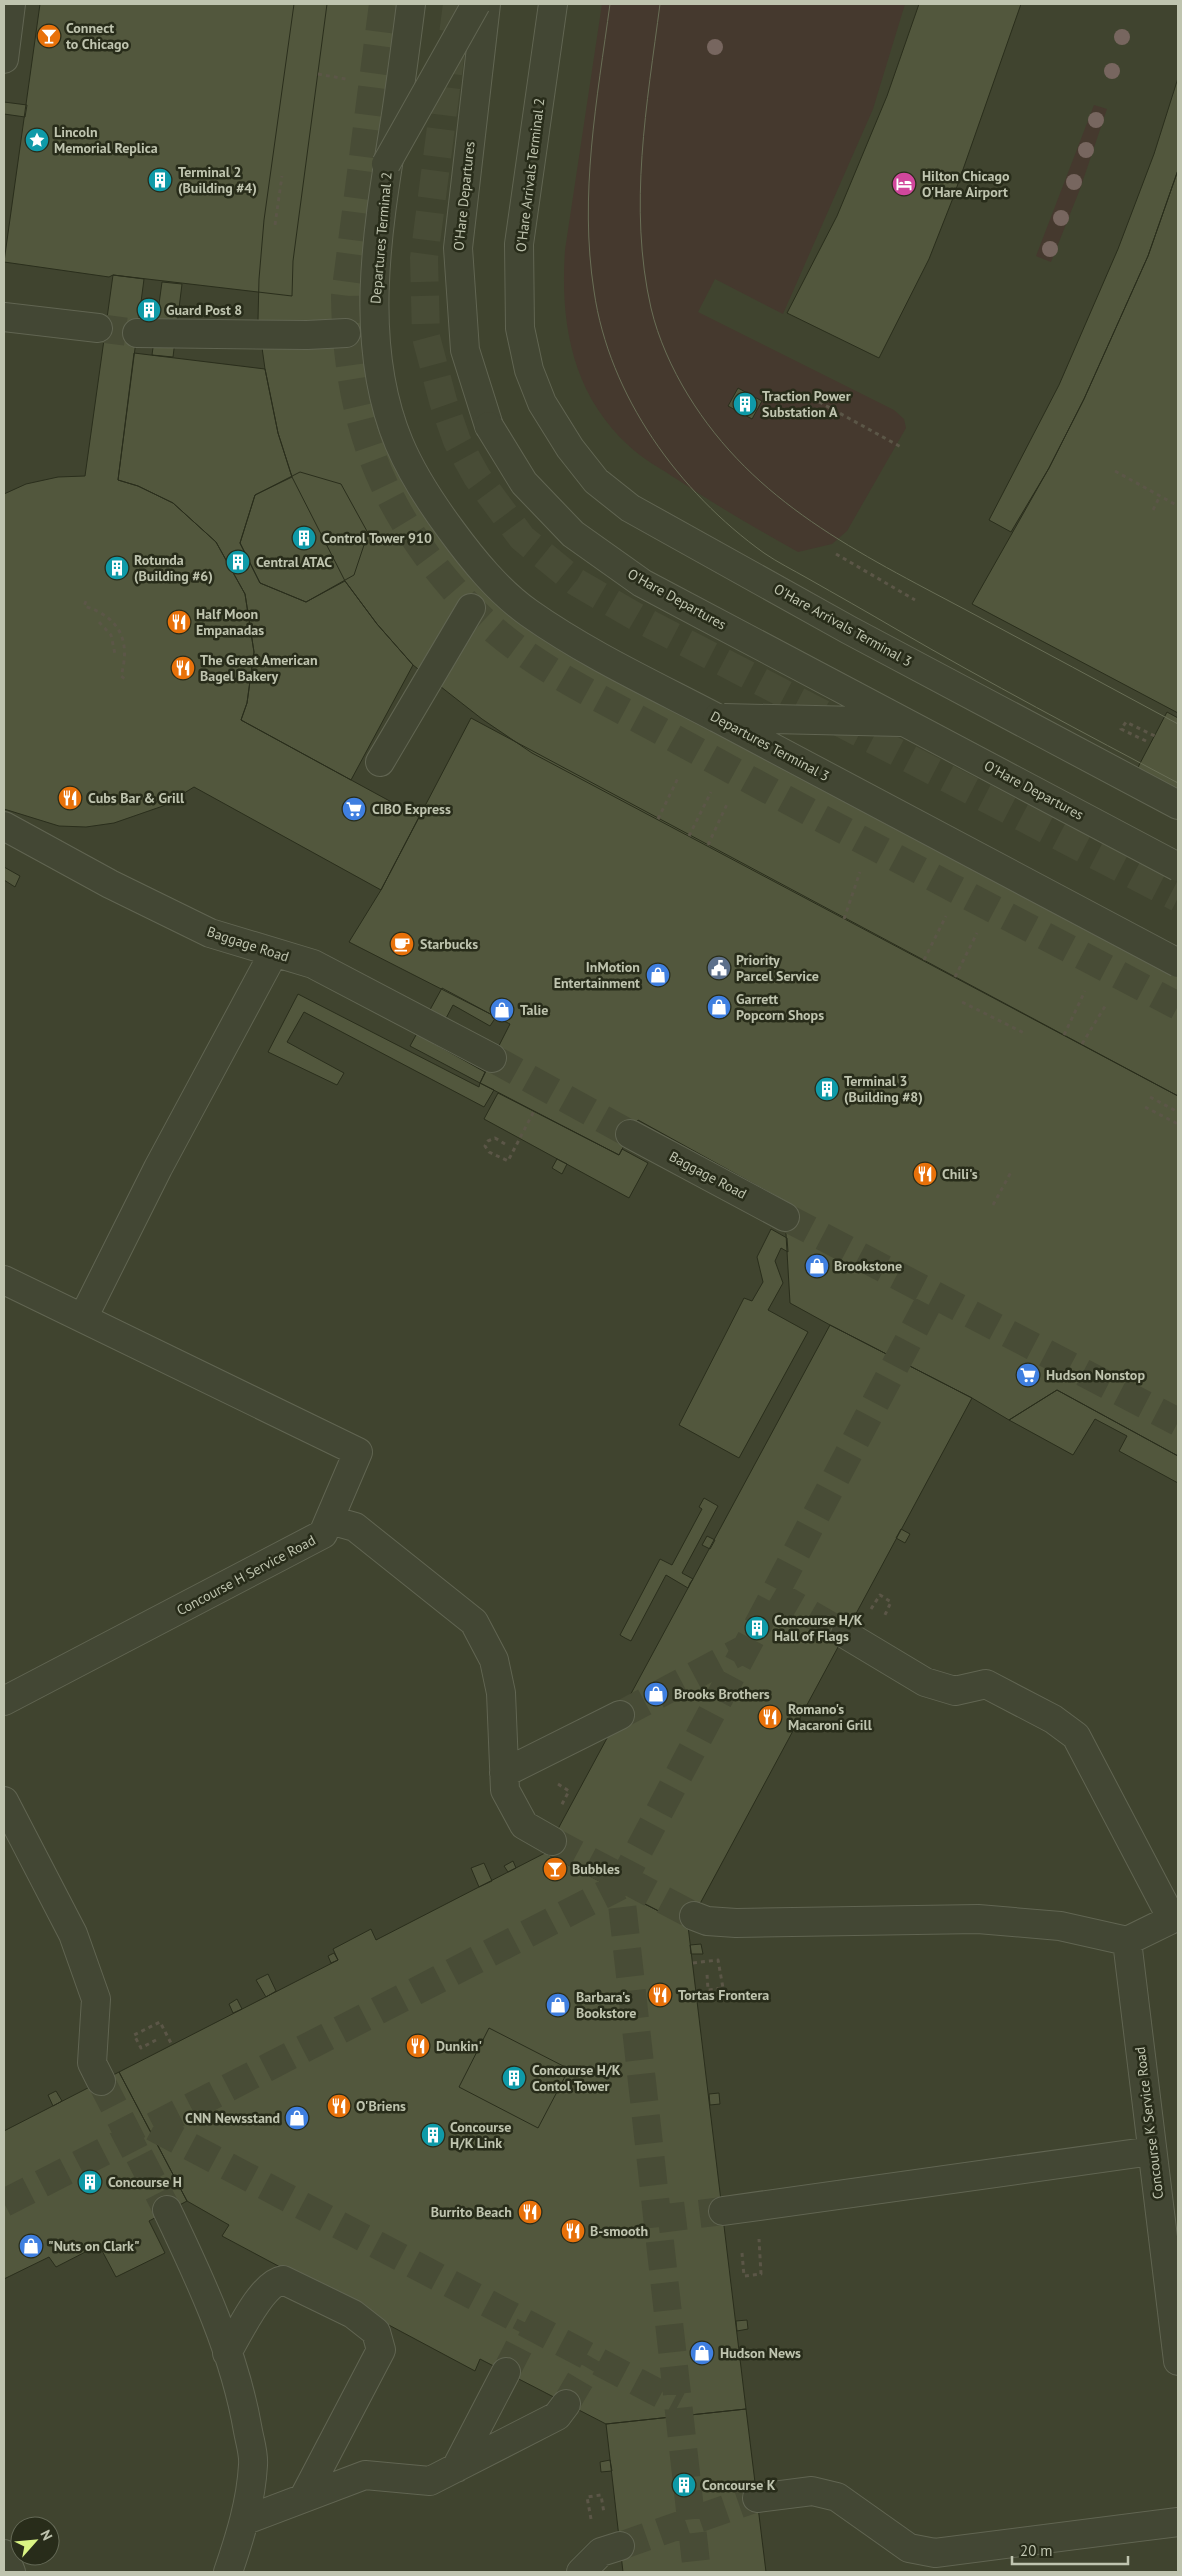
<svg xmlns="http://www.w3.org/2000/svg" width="1182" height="2576" font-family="'PT Sans',sans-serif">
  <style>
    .airport { fill: #40442f; fill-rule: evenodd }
    .green { fill: #45392e }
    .building { fill: #52573d; stroke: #2a2e1c }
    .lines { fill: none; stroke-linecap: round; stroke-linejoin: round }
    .minor-tunnel { stroke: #484c36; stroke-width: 28; stroke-dasharray: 28 14; stroke-linecap: butt }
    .minor-casing { stroke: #616552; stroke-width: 30 }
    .path { stroke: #5b5647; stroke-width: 3; stroke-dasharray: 4 4; stroke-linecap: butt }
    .minor { stroke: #434734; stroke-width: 28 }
    .tram { stroke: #696e56; stroke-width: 1 }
    .minor-bridge-casing { stroke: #616552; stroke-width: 30; stroke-linecap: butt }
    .minor-bridge { stroke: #434734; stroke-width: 28 }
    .tree { fill: #77665f }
    .labels { text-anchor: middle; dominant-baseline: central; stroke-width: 5; stroke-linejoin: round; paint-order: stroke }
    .poi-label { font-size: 14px; font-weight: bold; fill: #bfc4af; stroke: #282c1a; text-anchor: start }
    .street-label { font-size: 14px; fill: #bfc4af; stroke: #282c1a }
  </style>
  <rect width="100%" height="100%" fill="#333721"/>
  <!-- airport -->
  <path class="airport" d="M4 4H1178V2572H4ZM20 2526H50V2556H20Z"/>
  <!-- green -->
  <path class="green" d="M602 4H905L873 109 783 314 715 279 698 312 894 410 904 419 906 428 847 531 832 544 798 552C757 529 717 506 678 480 662 469 642 459 628 445 572 393 560 323 565 250Z
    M1094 105 1107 109 1080 189 1051 262 1036 256Z"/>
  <!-- building -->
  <path class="building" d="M40 4H327L293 261 292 296 113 275 109 277 4 262Z
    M294 4H403L377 383 490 583 1178 970V1096L532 753 482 719 413 665 377 624 345 581 292 477 278 433 265 369 258 319 259 279 264 220Z
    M919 4H1021L953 198 929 259 879 358 787 313 837 216 887 96Z
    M1178 78V170L1148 256 1084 399 1049 468 1011 532 989 520 1059 385 1118 249 1154 154Z
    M4 102 27 105 25 117 4 114Z
    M1178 170V713L972 604 1049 468 1084 399 1148 256Z
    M113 275 144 279 118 480 138 486 173 503 216 542 245 594 254 652 247 703 241 720 419 817 381 890 194 787 163 806 114 823 86 827 59 826 4 809V494L26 484 58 477 85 476Z
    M162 282 182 284 173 357 152 355Z
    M143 306 155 308V314L142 312Z
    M134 353 265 369 278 433 292 477 255 495 240 543 260 583 306 602 345 581 377 624 413 665 351 780 241 720 247 703 254 652 245 594 216 542 173 503 138 486 118 480Z
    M738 388 762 401 752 419 728 406Z
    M300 472 341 484 368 533 354 575 306 602 260 583 240 543 255 495Z
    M1167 712 1178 718V793L1136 771Z
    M471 718 1178 1096V1456L1057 1390 1009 1420 972 1398 830 1325 790 1303 785 1217 792 1205 638 1120 619 1155 480 1083 510 1024 349 942 381 890Z
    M4 867 20 876 15 887 4 880Z
    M442 988 496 1017 490 1026 453 1005 433 1043 485 1072 480 1083 410 1046Z
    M298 994 479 1087 480 1083 494 1090 484 1107 304 1012 287 1042 344 1073 337 1085 268 1052Z
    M498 1093 619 1155 622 1149 648 1163 629 1198 484 1119Z
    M557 1159 567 1164 562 1174 552 1168Z
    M771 1229 787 1238 788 1252 781 1248 775 1261 783 1283 768 1310 808 1332 739 1458 679 1425 744 1298 752 1301 763 1282 757 1257Z
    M830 1325 972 1398 688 1926 545 1853Z
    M1057 1390 1178 1456V1483L1119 1451 1127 1436 1095 1419 1073 1455 1009 1420Z
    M704 1498 718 1506 682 1573 693 1579 690 1583 688 1588 666 1575 631 1641 625 1638 620 1635 660 1559 672 1565 702 1509 699 1507Z
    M901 1529 910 1534 905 1543 896 1538Z
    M707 1536 715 1540 710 1549 702 1545Z
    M545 1853 688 1926 746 2409 606 2424 480 2359 475 2371 222 2236 229 2225 187 2201 119 2072 338 1960 333 1949 371 1929 376 1940Z
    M513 1861 516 1868 508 1872 504 1866Z
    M484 1863 492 1881 479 1887 471 1868Z
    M701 1944 703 1954H691L690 1945Z
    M334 1953 338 1960 331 1963 328 1956Z
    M268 1974 276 1991 266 1997 256 1980Z
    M237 1999 242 2009 233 2013 229 2004Z
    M489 2028 569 2069 538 2128 459 2087Z
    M119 2072 187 2201 149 2221 165 2253 116 2277 99 2245 56 2267 49 2257 4 2279V2131Z
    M56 2091 62 2101 53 2106 48 2095Z
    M719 2093 720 2104 710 2105 709 2094Z
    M747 2320 748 2329 737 2331 736 2321Z
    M746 2409 766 2572H623L606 2424Z
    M610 2460 612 2471 601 2472 600 2462Z"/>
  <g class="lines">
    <!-- minor-tunnel -->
    <path class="minor-tunnel" d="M383 4 345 296C347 423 382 513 469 606 525 666 608 701 679 741 843 832 1012 918 1178 1006
      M457 4 424 258 426 337 443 401 457 441 477 477 522 538 576 582 638 618 1178 898
      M98 328 137 333
      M492 1058 630 1134
      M785 1217 1178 1422
      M774 1593 845 1634
      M620 1715 744 1649
      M552 1841 694 1916
      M620 1886 933 1294
      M101 2081 167 2210
      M153 2127 679 2404
      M4 2203 620 1886 697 2572
      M658 2219 723 2211
      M506 2372 530 2325
      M566 2404 593 2358
      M620 2546 757 2498"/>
    <!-- minor casing -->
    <g class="minor-casing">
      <path id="minor" d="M411 4C406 43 401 82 395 121 378 226 357 342 399 443 412 474 431 503 451 530 473 560 498 591 529 613 587 654 654 685 717 718
        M486 4 458 248 465 350 489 426
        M553 4 519 244 520 328 529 370 542 403 570 448 596 481 630 508 849 630 1178 805
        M4 59 11 4
        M4 317 98 328
        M137 333 307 335 346 333
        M380 762 471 608
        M4 826 110 884 210 933 313 964 492 1058
        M630 1134 785 1217
        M4 1280 358 1452 323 1534 4 1701
        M83 1318 158 1168 273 954
        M330 1520 355 1527 474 1622 494 1660 501 1693 505 1790 524 1825 552 1841
        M845 1634 925 1682 955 1691 986 1684 1053 1719 1076 1736 1172 1919
        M504 1773 620 1715
        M4 1801 73 1934 96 1999 92 2063 101 2081
        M694 1916 707 1921 736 1923 978 1919 1060 1926 1127 1941
        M1178 1916 1127 1941 1178 2361
        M167 2210C201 2281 235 2354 248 2431 250 2442 254 2454 253 2465 251 2502 240 2537 228 2572
        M723 2211 1152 2151
        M227 2353C239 2333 261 2284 283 2280L353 2314 376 2332 381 2350 304 2497
        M456 2468 506 2372
        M757 2498 812 2491 837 2497 909 2548 935 2553 1178 2522
        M246 2520 365 2475 430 2481 557 2416 566 2404
        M4 2554 11 2572
        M581 2572 601 2552 620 2546"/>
    </g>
    <!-- path -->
    <path class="path" d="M318 74 346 79
      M275 225 282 176
      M812 398 901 447
      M1115 471 1178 506
      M1153 510 1160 496
      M836 554 915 600
      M86 601 84 606C120 617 131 641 121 676L125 679
      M99 622 111 635 115 654
      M1146 741 1121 729 1126 722 1155 736
      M658 819 679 776
      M689 836 711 792
      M708 845 728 802
      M844 919 860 872
      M924 960 946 916
      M955 977 977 933
      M962 1002 1024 1033
      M1064 1035 1085 991
      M1082 1044 1107 1003
      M1150 1097 1178 1112
      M1145 1107 1178 1124
      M505 1144 495 1138 488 1141 485 1146 489 1152 508 1161 534 1111
      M993 1205 1011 1172
      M871 1609 880 1595 891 1602 884 1617
      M558 1784 569 1791 561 1806
      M693 1963 718 1960 723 1988 708 1990 707 1974
      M156 2040 141 2048 134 2035 160 2022 172 2045
      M742 2253 744 2276 761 2274 759 2239
      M591 2519 587 2497 601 2495 604 2513"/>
    <!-- minor -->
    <use href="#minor" class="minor"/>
    <!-- tram -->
    <path class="tram" d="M610 4C597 99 579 195 594 291 609 396 679 492 764 553 777 562 793 570 807 578 837 595 867 612 896 629 989 683 1084 733 1178 783
      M660 4C647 104 628 207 651 308 658 338 672 369 688 395 754 503 859 553 966 610 1037 648 1108 686 1178 724"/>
    <!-- minor-bridge casing -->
    <g class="minor-bridge-casing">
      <path id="minor-bridge" d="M386 164 476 4
        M489 426 524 483 573 534 642 583 1178 867
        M717 718 1178 963
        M724 718 901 722"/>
    </g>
    <!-- minor-bridge -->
    <use href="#minor-bridge" class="minor-bridge"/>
  </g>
  <!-- trees -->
  <g class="tree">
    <circle cx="1122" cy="37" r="8"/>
    <circle cx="715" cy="47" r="8"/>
    <circle cx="1112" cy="71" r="8"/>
    <circle cx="1096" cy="120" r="8"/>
    <circle cx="1086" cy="150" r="8"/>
    <circle cx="1074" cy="182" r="8"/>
    <circle cx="1061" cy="218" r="8"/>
    <circle cx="1050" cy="249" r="8"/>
  </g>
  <!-- icons -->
  <defs>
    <g id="bar-disc" transform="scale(1.25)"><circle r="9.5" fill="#e8710a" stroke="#282c1a"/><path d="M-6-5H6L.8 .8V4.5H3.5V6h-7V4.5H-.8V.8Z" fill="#fff"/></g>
    <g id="sight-disc" transform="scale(1.25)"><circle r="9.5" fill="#0f9aa8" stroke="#282c1a"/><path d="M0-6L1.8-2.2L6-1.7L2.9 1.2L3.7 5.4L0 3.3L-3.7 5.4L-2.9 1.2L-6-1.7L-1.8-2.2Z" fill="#fff"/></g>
    <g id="building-disc" transform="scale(1.25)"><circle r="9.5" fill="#0f9aa8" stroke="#282c1a"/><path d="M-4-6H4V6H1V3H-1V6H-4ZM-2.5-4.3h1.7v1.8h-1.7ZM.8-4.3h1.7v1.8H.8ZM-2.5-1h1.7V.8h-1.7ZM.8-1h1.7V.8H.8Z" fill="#fff"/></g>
    <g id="hotel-disc" transform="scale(1.25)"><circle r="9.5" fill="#d1479c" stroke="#282c1a"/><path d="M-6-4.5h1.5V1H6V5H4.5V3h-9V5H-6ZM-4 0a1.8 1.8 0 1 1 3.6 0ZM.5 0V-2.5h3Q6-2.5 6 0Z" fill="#fff"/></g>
    <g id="restaurant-disc" transform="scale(1.25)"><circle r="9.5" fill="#e8710a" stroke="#282c1a"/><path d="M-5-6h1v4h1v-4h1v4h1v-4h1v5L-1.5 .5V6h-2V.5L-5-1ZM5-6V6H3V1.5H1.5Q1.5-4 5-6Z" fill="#fff"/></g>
    <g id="supermarket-disc" transform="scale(1.25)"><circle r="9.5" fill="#3f7fe0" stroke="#282c1a"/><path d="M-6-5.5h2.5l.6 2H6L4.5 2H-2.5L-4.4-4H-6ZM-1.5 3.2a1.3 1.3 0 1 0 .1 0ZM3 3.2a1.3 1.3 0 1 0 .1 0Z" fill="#fff"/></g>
    <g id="cafe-disc" transform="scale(1.25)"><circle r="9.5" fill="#e8710a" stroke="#282c1a"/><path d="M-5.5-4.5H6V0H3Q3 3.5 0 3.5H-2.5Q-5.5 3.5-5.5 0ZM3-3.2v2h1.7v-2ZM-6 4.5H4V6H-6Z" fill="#fff"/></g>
    <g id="civic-disc" transform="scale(1.25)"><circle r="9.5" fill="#5c6f8a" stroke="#282c1a"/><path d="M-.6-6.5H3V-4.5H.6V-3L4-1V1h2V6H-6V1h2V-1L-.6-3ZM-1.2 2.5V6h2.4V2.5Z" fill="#fff"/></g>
    <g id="shop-disc" transform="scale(1.25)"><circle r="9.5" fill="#3f7fe0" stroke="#282c1a"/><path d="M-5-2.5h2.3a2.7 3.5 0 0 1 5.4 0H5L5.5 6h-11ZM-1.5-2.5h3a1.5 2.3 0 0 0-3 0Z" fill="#fff"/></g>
  </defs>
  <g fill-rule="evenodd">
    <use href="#bar-disc" x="49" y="36"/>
    <use href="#sight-disc" x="37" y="140"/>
    <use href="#building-disc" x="160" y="180"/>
    <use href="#hotel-disc" x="904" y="184"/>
    <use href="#building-disc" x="149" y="310"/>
    <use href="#building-disc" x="745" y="404"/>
    <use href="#building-disc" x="304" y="538"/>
    <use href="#building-disc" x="238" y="562"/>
    <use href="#building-disc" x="117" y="568"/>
    <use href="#restaurant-disc" x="179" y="622"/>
    <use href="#restaurant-disc" x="183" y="668"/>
    <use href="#restaurant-disc" x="70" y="798"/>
    <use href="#supermarket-disc" x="354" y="809"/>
    <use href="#cafe-disc" x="402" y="944"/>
    <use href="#civic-disc" x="719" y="968"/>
    <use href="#shop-disc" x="658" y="975"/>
    <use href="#shop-disc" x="719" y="1007"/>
    <use href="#shop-disc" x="502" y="1010"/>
    <use href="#building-disc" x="827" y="1089"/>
    <use href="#restaurant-disc" x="925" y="1174"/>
    <use href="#shop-disc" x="817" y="1266"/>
    <use href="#supermarket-disc" x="1028" y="1375"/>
    <use href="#building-disc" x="757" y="1628"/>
    <use href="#shop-disc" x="656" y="1694"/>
    <use href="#restaurant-disc" x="770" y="1717"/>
    <use href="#bar-disc" x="555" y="1869"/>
    <use href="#restaurant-disc" x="660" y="1995"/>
    <use href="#shop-disc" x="558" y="2005"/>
    <use href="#restaurant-disc" x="418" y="2046"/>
    <use href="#building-disc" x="514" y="2078"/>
    <use href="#restaurant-disc" x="339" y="2106"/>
    <use href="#shop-disc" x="297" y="2118"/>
    <use href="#building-disc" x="433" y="2135"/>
    <use href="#building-disc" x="90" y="2182"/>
    <use href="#restaurant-disc" x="530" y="2212"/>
    <use href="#restaurant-disc" x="573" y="2231"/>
    <use href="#shop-disc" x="31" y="2246"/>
    <use href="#shop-disc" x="702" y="2353"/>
    <use href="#building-disc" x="684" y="2485"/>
  </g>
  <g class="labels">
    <!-- poi labels -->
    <g class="poi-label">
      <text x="66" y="28">Connect<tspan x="66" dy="16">to Chicago</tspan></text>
      <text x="54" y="132">Lincoln<tspan x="54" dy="16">Memorial Replica</tspan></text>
      <text x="178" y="172">Terminal 2<tspan x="178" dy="16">(Building #4)</tspan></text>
      <text x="922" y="176">Hilton Chicago<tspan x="922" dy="16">O'Hare Airport</tspan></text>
      <text x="166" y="310">Guard Post 8</text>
      <text x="762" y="396">Traction Power<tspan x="762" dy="16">Substation A</tspan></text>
      <text x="322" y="538">Control Tower 910</text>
      <text x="134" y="560">Rotunda<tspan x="134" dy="16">(Building #6)</tspan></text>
      <text x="256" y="562">Central ATAC</text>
      <text x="196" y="614">Half Moon<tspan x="196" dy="16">Empanadas</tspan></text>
      <text x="200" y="660">The Great American<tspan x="200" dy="16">Bagel Bakery</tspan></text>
      <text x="88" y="798">Cubs Bar &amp; Grill</text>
      <text x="372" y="809">CIBO Express</text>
      <text x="420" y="944">Starbucks</text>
      <text x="736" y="960">Priority<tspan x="736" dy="16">Parcel Service</tspan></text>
      <text x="640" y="967" text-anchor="end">InMotion<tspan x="640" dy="16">Entertainment</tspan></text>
      <text x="736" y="999">Garrett<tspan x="736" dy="16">Popcorn Shops</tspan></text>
      <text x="520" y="1010">Talie</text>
      <text x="844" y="1081">Terminal 3<tspan x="844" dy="16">(Building #8)</tspan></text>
      <text x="942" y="1174">Chili's</text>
      <text x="834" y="1266">Brookstone</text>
      <text x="1046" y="1375">Hudson Nonstop</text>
      <text x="774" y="1620">Concourse H/K<tspan x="774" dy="16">Hall of Flags</tspan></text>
      <text x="674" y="1694">Brooks Brothers</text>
      <text x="788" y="1709">Romano's<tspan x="788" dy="16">Macaroni Grill</tspan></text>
      <text x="572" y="1869">Bubbles</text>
      <text x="678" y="1995">Tortas Frontera</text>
      <text x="576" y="1997">Barbara's<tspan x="576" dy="16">Bookstore</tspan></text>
      <text x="436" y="2046">Dunkin'</text>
      <text x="532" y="2070">Concourse H/K<tspan x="532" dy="16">Contol Tower</tspan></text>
      <text x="356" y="2106">O'Briens</text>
      <text x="280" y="2118" text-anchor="end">CNN Newsstand</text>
      <text x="450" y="2127">Concourse<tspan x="450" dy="16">H/K Link</tspan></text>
      <text x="108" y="2182">Concourse H</text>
      <text x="512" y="2212" text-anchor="end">Burrito Beach</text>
      <text x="590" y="2231">B-smooth</text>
      <text x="48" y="2246">"Nuts on Clark"</text>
      <text x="720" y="2353">Hudson News</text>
      <text x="702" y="2485">Concourse K</text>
    </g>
    <!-- street labels -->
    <g class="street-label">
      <text transform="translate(530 175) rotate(-83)">O'Hare Arrivals Terminal 2</text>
      <text transform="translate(464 196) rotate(-84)">O'Hare Departures</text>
      <text transform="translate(381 238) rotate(-85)">Departures Terminal 2</text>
      <text transform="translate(677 599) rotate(29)">O'Hare Departures</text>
      <text transform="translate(843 625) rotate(29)">O'Hare Arrivals Terminal 3</text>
      <text transform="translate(770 746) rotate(28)">Departures Terminal 3</text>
      <text transform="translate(1034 790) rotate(28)">O'Hare Departures</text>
      <text transform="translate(248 944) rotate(18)">Baggage Road</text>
      <text transform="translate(708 1175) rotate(28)">Baggage Road</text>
      <text transform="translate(246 1575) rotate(-28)">Concourse H Service Road</text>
      <text transform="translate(1149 2123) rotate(-97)">Concourse K Service Road</text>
    </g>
  </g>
  <!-- border -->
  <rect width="1182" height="2576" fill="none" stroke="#bfc4af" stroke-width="10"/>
  <!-- north arrow -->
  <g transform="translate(35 2541) rotate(63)"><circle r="24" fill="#282c1a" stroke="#646956"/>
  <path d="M0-4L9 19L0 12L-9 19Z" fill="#daf484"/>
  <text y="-8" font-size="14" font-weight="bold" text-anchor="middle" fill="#bfc4af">N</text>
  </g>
  <!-- scale -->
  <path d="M1012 2556v8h116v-8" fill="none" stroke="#bfc4af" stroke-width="2.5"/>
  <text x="1020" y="2556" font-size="15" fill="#bfc4af" stroke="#282c1a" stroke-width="4" paint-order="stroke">20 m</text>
</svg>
